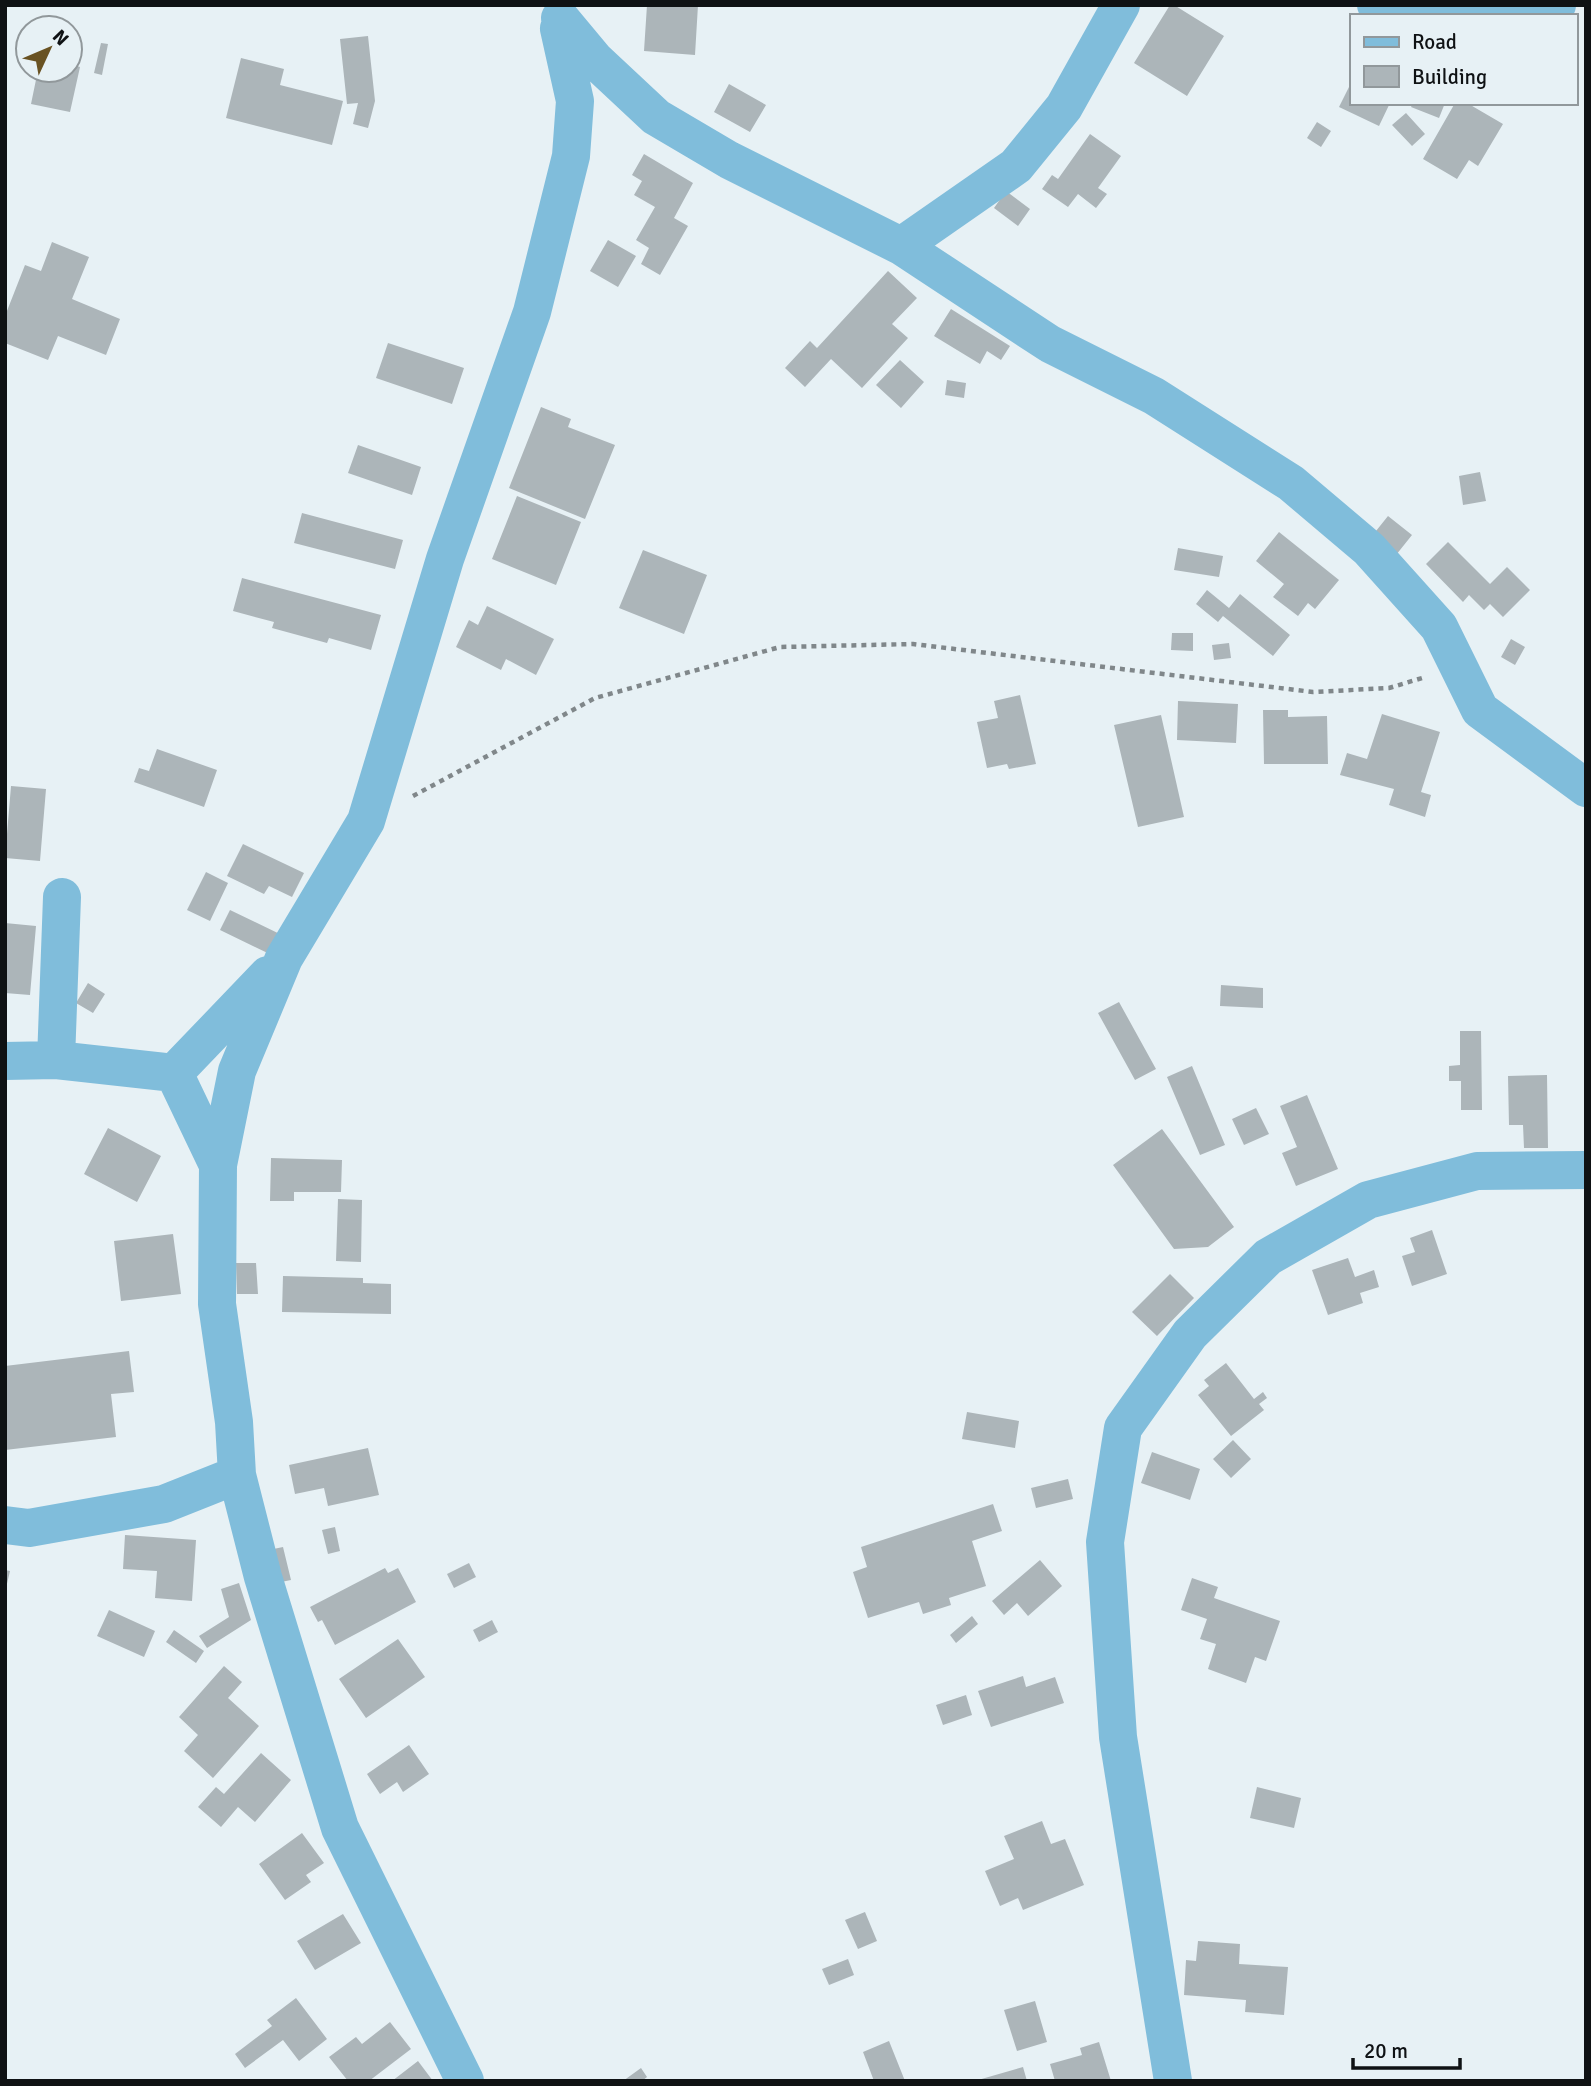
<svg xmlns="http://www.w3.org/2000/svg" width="1591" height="2086" font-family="Signika,sans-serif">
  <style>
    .building { fill: #acb5b9 }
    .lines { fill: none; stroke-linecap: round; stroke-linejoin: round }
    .path { stroke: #80878a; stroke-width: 4.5; stroke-dasharray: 5 5; stroke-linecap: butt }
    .minor { stroke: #80bddb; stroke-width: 38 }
  </style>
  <rect width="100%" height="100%" fill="#e7f1f5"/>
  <!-- building -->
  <path class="building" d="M647 5H698L695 55 644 51Z
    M1170 5H1174L1224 36 1187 96 1134 63Z
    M368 36 375 101 368 128 353 124 358 103 347 104 340 39Z
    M101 43 108 44 102 75 94 73Z
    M70 50 77 52 74 65 80 67 70 112 31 104 38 70H70Z
    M241 58 284 69 280 85 343 101 332 145 226 118Z
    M1351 83V103H1390L1379 126 1339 107Z
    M729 84 766 105 750 132 714 112Z
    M1413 103H1445L1439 118 1411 107Z
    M1455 103H1467L1503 124 1478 166 1469 160 1457 179 1423 159Z
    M1406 113 1425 134 1412 146 1392 125Z
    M1317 122 1331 131 1321 147 1307 138Z
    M1090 134 1121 156 1098 188 1107 194 1096 208 1078 194 1068 207 1042 189 1052 175 1058 179Z
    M644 154 693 183 674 218 688 226 660 275 641 264 649 248 636 240 655 207 634 195 642 181 632 175Z
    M1006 191 1030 209 1018 226 994 208Z
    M608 240 636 256 618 287 590 271Z
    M52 242 89 257 72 299 120 319 106 355 58 336 48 360 5 343V316L25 265 41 271Z
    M888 271 917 298 892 324 908 338 862 388 831 359 805 387 785 368 810 341 817 348Z
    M951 309 1010 346 1001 360 987 351 980 364 934 336Z
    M388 343 464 368 452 404 376 378Z
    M900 360 924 382 901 408 876 385Z
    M947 380 966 383 964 398 945 395Z
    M541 407 571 419 568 427 615 445 585 519 509 488Z
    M358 445 421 467 412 495 348 473Z
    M1480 472 1486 501 1463 505 1459 476Z
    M517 496 581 522 556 585 492 559Z
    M302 513 403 540 395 569 294 543Z
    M1388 516 1412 535 1392 560 1368 541Z
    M1279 532 1339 580 1315 609 1308 603 1298 616 1273 597 1284 584 1256 561Z
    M1448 542 1490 584 1507 567 1530 590 1503 617 1490 604 1484 610 1469 595 1463 602 1426 564Z
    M1178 548 1223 556 1219 577 1174 570Z
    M643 550 707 575 684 634 619 608Z
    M242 578 381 615 371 650 329 638 327 643 272 628 274 622 233 611Z
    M1207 590 1229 608 1240 594 1290 635 1273 656 1223 616 1218 622 1196 604Z
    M487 606 554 639 536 675 506 659 501 670 456 647 469 620 478 625Z
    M1172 633H1193V651L1171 650Z
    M1511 639 1525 647 1515 665 1501 657Z
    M1229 643 1231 658 1214 660 1212 645Z
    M1020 695 1036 764 1009 769 1007 764 987 768 977 722 998 718 994 701Z
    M1178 701 1238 704 1236 743 1177 740Z
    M1263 710H1288V717L1327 716 1328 764H1264Z
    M1382 714 1440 732 1421 792 1431 795 1425 817 1389 805 1394 789 1340 775 1347 753 1367 759Z
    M1161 715 1184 817 1138 827 1114 725Z
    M157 749 217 770 204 807 134 782 139 768 149 771Z
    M11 786 46 789 40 861 5 858Z
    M243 844 304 873 292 897 269 886 264 894 227 876Z
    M206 872 228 883 210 921 187 910Z
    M230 910 288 938 278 958 220 930Z
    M5 923 36 926 30 995 5 993Z
    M88 983 105 994 93 1013 76 1003Z
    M1221 985 1263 988V1008L1220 1006Z
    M1119 1002 1156 1069 1135 1080 1098 1013Z
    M1460 1031H1481L1482 1110H1461V1081H1449V1066L1460 1065Z
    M1192 1066 1225 1145 1200 1155 1167 1077Z
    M1547 1075 1548 1148H1524L1523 1125H1509L1508 1076Z
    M1307 1095 1338 1169 1296 1186 1282 1153 1297 1147 1280 1106Z
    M1256 1108 1269 1134 1244 1145 1232 1119Z
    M108 1128 161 1156 137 1202 84 1174Z
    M1162 1129 1234 1227 1208 1247 1174 1249 1113 1165Z
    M271 1158 342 1160 341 1192H294V1201H270Z
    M338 1199 362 1200 361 1262 336 1261Z
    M1432 1230 1447 1274 1412 1286 1402 1256 1415 1252 1410 1238Z
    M173 1234 181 1294 121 1301 114 1241Z
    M1348 1258 1355 1277 1374 1270 1379 1287 1360 1293 1363 1303 1328 1315 1312 1270Z
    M236 1263H256L258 1294H237Z
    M1170 1274 1194 1298 1157 1336 1132 1312Z
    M283 1276 363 1278V1283L391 1284V1314L282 1312Z
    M129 1351 134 1392 111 1394 116 1437 5 1450V1366Z
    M1226 1363 1254 1399 1263 1392 1267 1398 1259 1404 1264 1410 1231 1436 1198 1395 1209 1386 1204 1380Z
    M967 1412 1019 1421 1015 1448 962 1439Z
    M1233 1440 1251 1459 1231 1478 1213 1459Z
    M368 1448 379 1495 328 1506 324 1488 295 1494 289 1465Z
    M1152 1452 1200 1469 1190 1500 1141 1483Z
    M1068 1479 1073 1499 1036 1508 1031 1488Z
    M993 1504 1002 1531 972 1541 986 1586 949 1598 951 1605 923 1614 919 1602 868 1618 853 1572 867 1567 861 1547Z
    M335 1527 340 1551 328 1554 322 1530Z
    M125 1535 196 1540 192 1601 155 1598 157 1571 123 1569Z
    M283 1547 291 1580 271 1584 264 1551Z
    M1040 1560 1062 1586 1028 1616 1017 1603 1004 1615 992 1601Z
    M469 1563 476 1577 454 1588 447 1574Z
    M385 1568 388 1573 398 1568 416 1602 335 1645 322 1620 318 1622 310 1607Z
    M5 1570 10 1571 6 1588H5Z
    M1192 1578 1218 1587 1214 1598 1280 1621 1266 1661 1255 1657 1246 1683 1208 1669 1216 1644 1200 1639 1207 1619 1181 1610Z
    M239 1583 251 1620 207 1648 199 1636 229 1617 221 1589Z
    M109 1610 155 1631 144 1657 97 1636Z
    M972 1616 978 1624 956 1643 950 1635Z
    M492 1620 498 1632 479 1642 473 1630Z
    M174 1630 204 1651 196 1663 166 1642Z
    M398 1639 425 1677 366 1718 339 1679Z
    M224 1666 242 1682 228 1698 259 1726 213 1778 184 1751 198 1735 179 1717Z
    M1023 1676 1026 1687 1055 1677 1064 1703 991 1727 978 1691Z
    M966 1695 972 1715 943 1725 936 1705Z
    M409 1745 429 1774 403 1792 397 1782 380 1794 367 1774Z
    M261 1753 291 1780 255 1822 238 1807 221 1827 198 1807 216 1787 224 1794Z
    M1257 1787 1301 1798 1294 1828 1250 1818Z
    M1042 1821 1051 1844 1065 1839 1084 1885 1023 1910 1018 1898 1000 1906 985 1871 1014 1859 1004 1836Z
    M302 1833 324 1863 306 1875 311 1882 285 1900 259 1864Z
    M865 1912 877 1941 858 1949 845 1920Z
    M343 1914 361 1943 315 1970 297 1941Z
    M1198 1941 1240 1944 1239 1964 1288 1967 1284 2015 1245 2012 1246 2000 1184 1995 1186 1960 1196 1961Z
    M848 1959 854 1975 829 1985 822 1969Z
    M296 1998 327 2039 299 2061 283 2040 245 2068 235 2054 272 2026 267 2020Z
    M1035 2001 1047 2042 1017 2051 1004 2010Z
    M390 2022 411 2049 369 2081H348L329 2057 356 2037 362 2044Z
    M889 2041 905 2081H874L863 2052Z
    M1099 2042 1111 2081H1055L1050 2064 1082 2055 1080 2048Z
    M418 2061 433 2081H392Z
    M1023 2067 1027 2081H978V2080Z
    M641 2068 647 2077 642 2081H623Z"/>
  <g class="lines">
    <!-- path -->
    <path class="path" d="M413 796 595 698 780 647 913 644 1313 692 1389 688 1422 678"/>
    <!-- minor -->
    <path class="minor" d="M1376 5 1411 16
      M1436 16 1557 5
      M560 18 595 60 656 117 729 160 901 246 1050 344 1154 396 1291 483 1369 549 1439 627 1480 710 1586 788
      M901 246 1016 166 1064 107 1121 5
      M56 1060 62 897
      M5 1061 56 1060 174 1073
      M174 1073 268 975
      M174 1073 218 1165
      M5 1525 29 1528 164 1504 237 1475
      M465 2081 340 1828 263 1577 237 1475 234 1422 217 1304 218 1165 237 1071 284 958 366 821 445 559 532 312 571 156 575 101 559 29 564 24
      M1173 2081 1118 1737 1105 1542 1123 1428 1190 1334 1268 1257 1368 1200 1477 1171 1586 1170"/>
  </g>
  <!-- border -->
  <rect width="1591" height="2086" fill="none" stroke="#0f1214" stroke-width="14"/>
  <!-- legend -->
  <rect x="1350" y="14" width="228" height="91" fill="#e7f1f5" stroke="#91989b" stroke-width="2"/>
  <rect x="1364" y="37" width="35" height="10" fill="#80bddb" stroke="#91989b" stroke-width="2"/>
  <text x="1412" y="49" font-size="21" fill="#0f1214">Road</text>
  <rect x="1364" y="66" width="35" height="21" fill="#acb5b9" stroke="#91989b" stroke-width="2"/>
  <text x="1412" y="84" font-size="21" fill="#0f1214">Building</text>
  <!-- north arrow -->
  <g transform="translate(49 49) rotate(46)"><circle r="33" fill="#e7f1f5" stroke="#91989b" stroke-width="2"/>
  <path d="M0-5L12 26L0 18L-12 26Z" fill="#695222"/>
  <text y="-10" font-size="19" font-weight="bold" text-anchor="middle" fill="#0f1214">N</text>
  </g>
  <!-- scale -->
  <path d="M1353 2058v10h107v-10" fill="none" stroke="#0f1214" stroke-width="3.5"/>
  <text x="1364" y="2058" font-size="21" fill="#0f1214" stroke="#e7f1f5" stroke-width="5" paint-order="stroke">20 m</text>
</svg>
